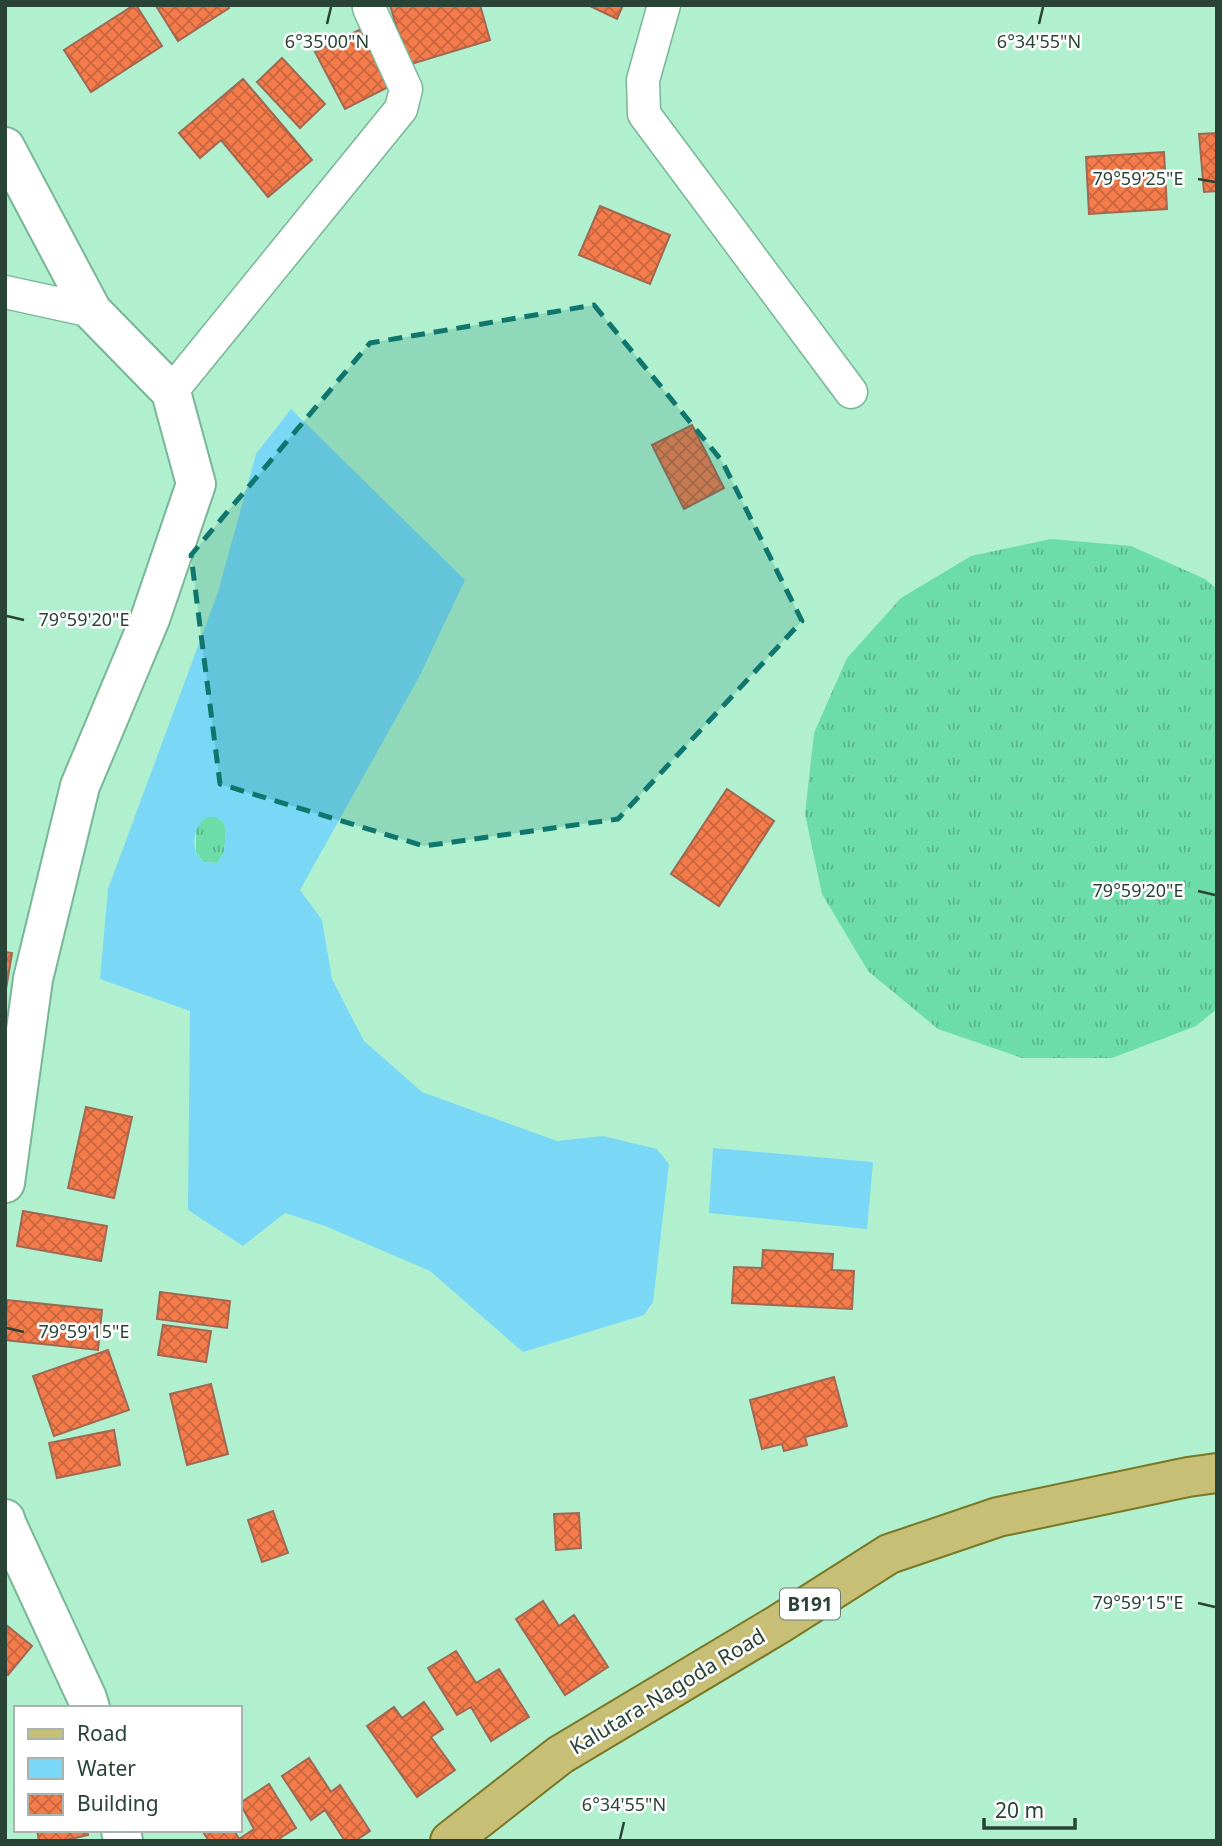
<svg xmlns="http://www.w3.org/2000/svg" width="1222" height="1846" font-family="'Noto Sans',sans-serif">
  <style>
    .grass { fill: url(#grass-tufts) }
    .water { fill: #7ad7f5; fill-rule: evenodd }
    .building { fill: url(#building-cross-hatch); stroke: #a06853; stroke-width: 2 }
    .lines { fill: none; stroke-linecap: round; stroke-linejoin: round }
    .minor-casing { stroke: #78b697; stroke-width: 35 }
    .tertiary-casing { stroke: #78b697; stroke-width: 42 }
    .primary-casing { stroke: #787825; stroke-width: 42 }
    .minor { stroke: #fff; stroke-width: 32 }
    .tertiary { stroke: #fff; stroke-width: 38 }
    .primary { stroke: #c8bf77; stroke-width: 38 }
    .marked { fill: #0f766e; fill-opacity: 0.2; stroke: #0f766e; stroke-width: 5; stroke-dasharray: 14 9; stroke-linejoin: round }
    .ticks { fill: none; stroke: #294336; stroke-width: 2.5 }
    .labels { text-anchor: middle; dominant-baseline: central; stroke-width: 5; stroke-linejoin: round; paint-order: stroke }
    .shield { fill: #fff; stroke: #697b72; stroke-width: 2 }
    .shield-label { font-size: 19px; font-weight: bold; fill: #294336 }
    .street-label { font-size: 21px; fill: #294336; stroke: #fff }
    .ticks-label { font-size: 18px; text-anchor: middle; fill: #294336; stroke: #fff; stroke-width: 5; stroke-linejoin: round; paint-order: stroke }
  </style>
  <defs>
    <pattern id="grass-tufts" width="24" height="20" patternUnits="userSpaceOnUse" patternTransform="scale(1.75)"><rect width="24" height="20" fill="#6cdca8"/><path d="M3 7l-1-3M5 7V3M7 7l1-3M15 17l-1-3M17 17v-4M19 17l1-3" fill="none" stroke="#59b48a"/></pattern>
    <pattern id="building-cross-hatch" width="8" height="8" patternUnits="userSpaceOnUse" patternTransform="scale(1.75)"><rect width="8" height="8" fill="#f67b4b"/><path d="M0 0l8 8M0 8l8-8" fill="none" stroke="#c7663f"/></pattern>
  </defs>
  <rect width="100%" height="100%" fill="#b0f0ce"/>
  <!-- grass -->
  <path class="grass" d="M1051 539 1131 546 1205 579 1217 589V1009L1196 1026 1112 1058H1022L938 1029 868 971 822 894 805 814 814 733 847 658 901 598 971 556Z
    M215 816 222 821 226 829 224 853 217 863 203 862 196 852V830L199 822 206 817Z"/>
  <!-- water -->
  <path class="water" d="M291 409 465 580 419 677 300 890 322 920 332 979 364 1041 422 1092 557 1141 603 1136 657 1149 669 1164 653 1302 644 1315 523 1352 430 1271 325 1226 285 1213 243 1246 188 1210 190 1011 100 979 108 889 218 592 256 454ZM206 817H215L222 821 226 829 224 853 217 863 203 862C202 861 196 853 196 852 192 839 196 824 206 817Z
    M713 1148 873 1162 867 1229 709 1213Z"/>
  <!-- building -->
  <path class="building" d="M134 5H136L162 46 91 92 64 50Z
    M157 5H228L229 8 178 41 156 6Z
    M390 5H480L490 40 408 65Z
    M588 5H623L617 19Z
    M361 29 390 86 345 109 315 52Z
    M282 58 325 104 300 128 257 82Z
    M243 79 312 160 268 197 221 140 200 158 179 133Z
    M1217 133V191L1204 192 1199 134Z
    M1164 152 1167 209 1089 214 1086 157Z
    M600 206 670 235 650 284 579 255Z
    M692 425 724 488 684 509 652 445Z
    M727 789 774 821 719 906 671 874Z
    M5 952 12 953 5 995Z
    M86 1107 132 1117 114 1198 68 1188Z
    M23 1211 107 1226 101 1261 17 1246Z
    M763 1250 833 1254 832 1270 854 1271 852 1309 732 1303 734 1267 762 1268Z
    M160 1292 230 1301 227 1328 157 1319Z
    M7 1300 102 1310 98 1350 5 1340Z
    M163 1325 211 1331 206 1362 158 1355Z
    M108 1350 129 1410 54 1436 33 1376Z
    M834 1377 847 1426 805 1437 807 1445 784 1451 782 1444 762 1449 750 1400Z
    M211 1384 228 1454 187 1465 170 1394Z
    M114 1430 120 1465 57 1478 49 1443Z
    M273 1511 288 1553 262 1562 248 1520Z
    M579 1513 581 1548 556 1550 554 1514Z
    M543 1601 559 1626 574 1615 608 1667 565 1695 516 1619Z
    M5 1624 32 1646 8 1675 5 1673Z
    M456 1651 476 1683 499 1669 529 1717 491 1741 471 1707 457 1715 428 1668Z
    M424 1702 443 1729 431 1737 455 1770 417 1797 367 1726 394 1707 402 1718Z
    M309 1758 331 1792 340 1785 370 1831 355 1841H345L325 1810 311 1820 282 1776Z
    M269 1784 296 1828 280 1838 282 1841H209L203 1832 206 1830H234L239 1839 254 1829 240 1803Z
    M37 1830H87L88 1835 62 1841H39Z"/>
  <g class="lines">
    <!-- minor casing -->
    <g class="minor-casing">
      <path id="minor" d="M664 5 643 80 644 114 851 392
        M5 292 92 311
        M171 392 401 109 406 89 369 8 370 5"/>
    </g>
    <!-- tertiary casing -->
    <g class="tertiary-casing">
      <path id="tertiary" d="M5 147 92 311 171 392 196 484 150 619 80 786 33 979 5 1183
        M5 1519 7 1525 87 1698 90 1708
        M121 1830 123 1841"/>
    </g>
    <!-- primary casing -->
    <g class="primary-casing">
      <path id="primary" d="M450 1841 560 1755 779 1624 889 1554 998 1517 1188 1477 1217 1473"/>
    </g>
    <!-- minor -->
    <use href="#minor" class="minor"/>
    <!-- tertiary -->
    <use href="#tertiary" class="tertiary"/>
    <!-- primary -->
    <use href="#primary" class="primary"/>
  </g>
  <!-- marked area -->
  <path class="marked" d="M594 305 722 461 802 621 618 819 424 846 220 784 191 555 370 343Z"/>
  <!-- ticks -->
  <path class="ticks" d="M327 24 331 7M1039 24 1043 7M1198 179 1215 182M7 616 24 620M1198 891 1215 895M7 1328 24 1332M1198 1603 1215 1607M620 1839 624 1822"/>
  <g class="labels">
    <!-- shield labels -->
    <rect class="shield" x="780" y="1588.5" width="60" height="31" rx="5"/>
    <g class="shield-label">
      <text x="810" y="1604">B191</text>
    </g>
    <!-- street labels -->
    <g class="street-label">
      <text transform="translate(667 1691) rotate(-31)">Kalutara-Nagoda Road</text>
    </g>
  </g>
  <g class="ticks-label">
    <text x="327" y="48">6°35'00"N</text>
    <text x="1039" y="48">6°34'55"N</text>
    <text x="1138" y="185">79°59'25"E</text>
    <text x="84" y="626">79°59'20"E</text>
    <text x="1138" y="897">79°59'20"E</text>
    <text x="84" y="1338">79°59'15"E</text>
    <text x="1138" y="1609">79°59'15"E</text>
    <text x="624" y="1811">6°34'55"N</text>
  </g>
  <!-- border -->
  <rect width="1222" height="1846" fill="none" stroke="#294336" stroke-width="14"/>
  <!-- legend -->
  <rect x="14" y="1706" width="228" height="126" fill="#ffffff" stroke="#a9b4af" stroke-width="2"/>
  <rect x="28" y="1729" width="35" height="10" fill="#c8bf77" stroke="#a9b4af" stroke-width="2"/>
  <text x="77" y="1741" font-size="21" fill="#294336">Road</text>
  <rect x="28" y="1758" width="35" height="21" fill="#7ad7f5" stroke="#a9b4af" stroke-width="2"/>
  <text x="77" y="1776" font-size="21" fill="#294336">Water</text>
  <rect x="28" y="1794" width="35" height="21" fill="url(#building-cross-hatch)" stroke="#a9b4af" stroke-width="2"/>
  <text x="77" y="1811" font-size="21" fill="#294336">Building</text>
  <!-- scale -->
  <path d="M984 1818v10h91v-10" fill="none" stroke="#294336" stroke-width="3.5"/>
  <text x="995" y="1818" font-size="21" fill="#294336" stroke="#ffffff" stroke-width="5" paint-order="stroke">20 m</text>
</svg>
